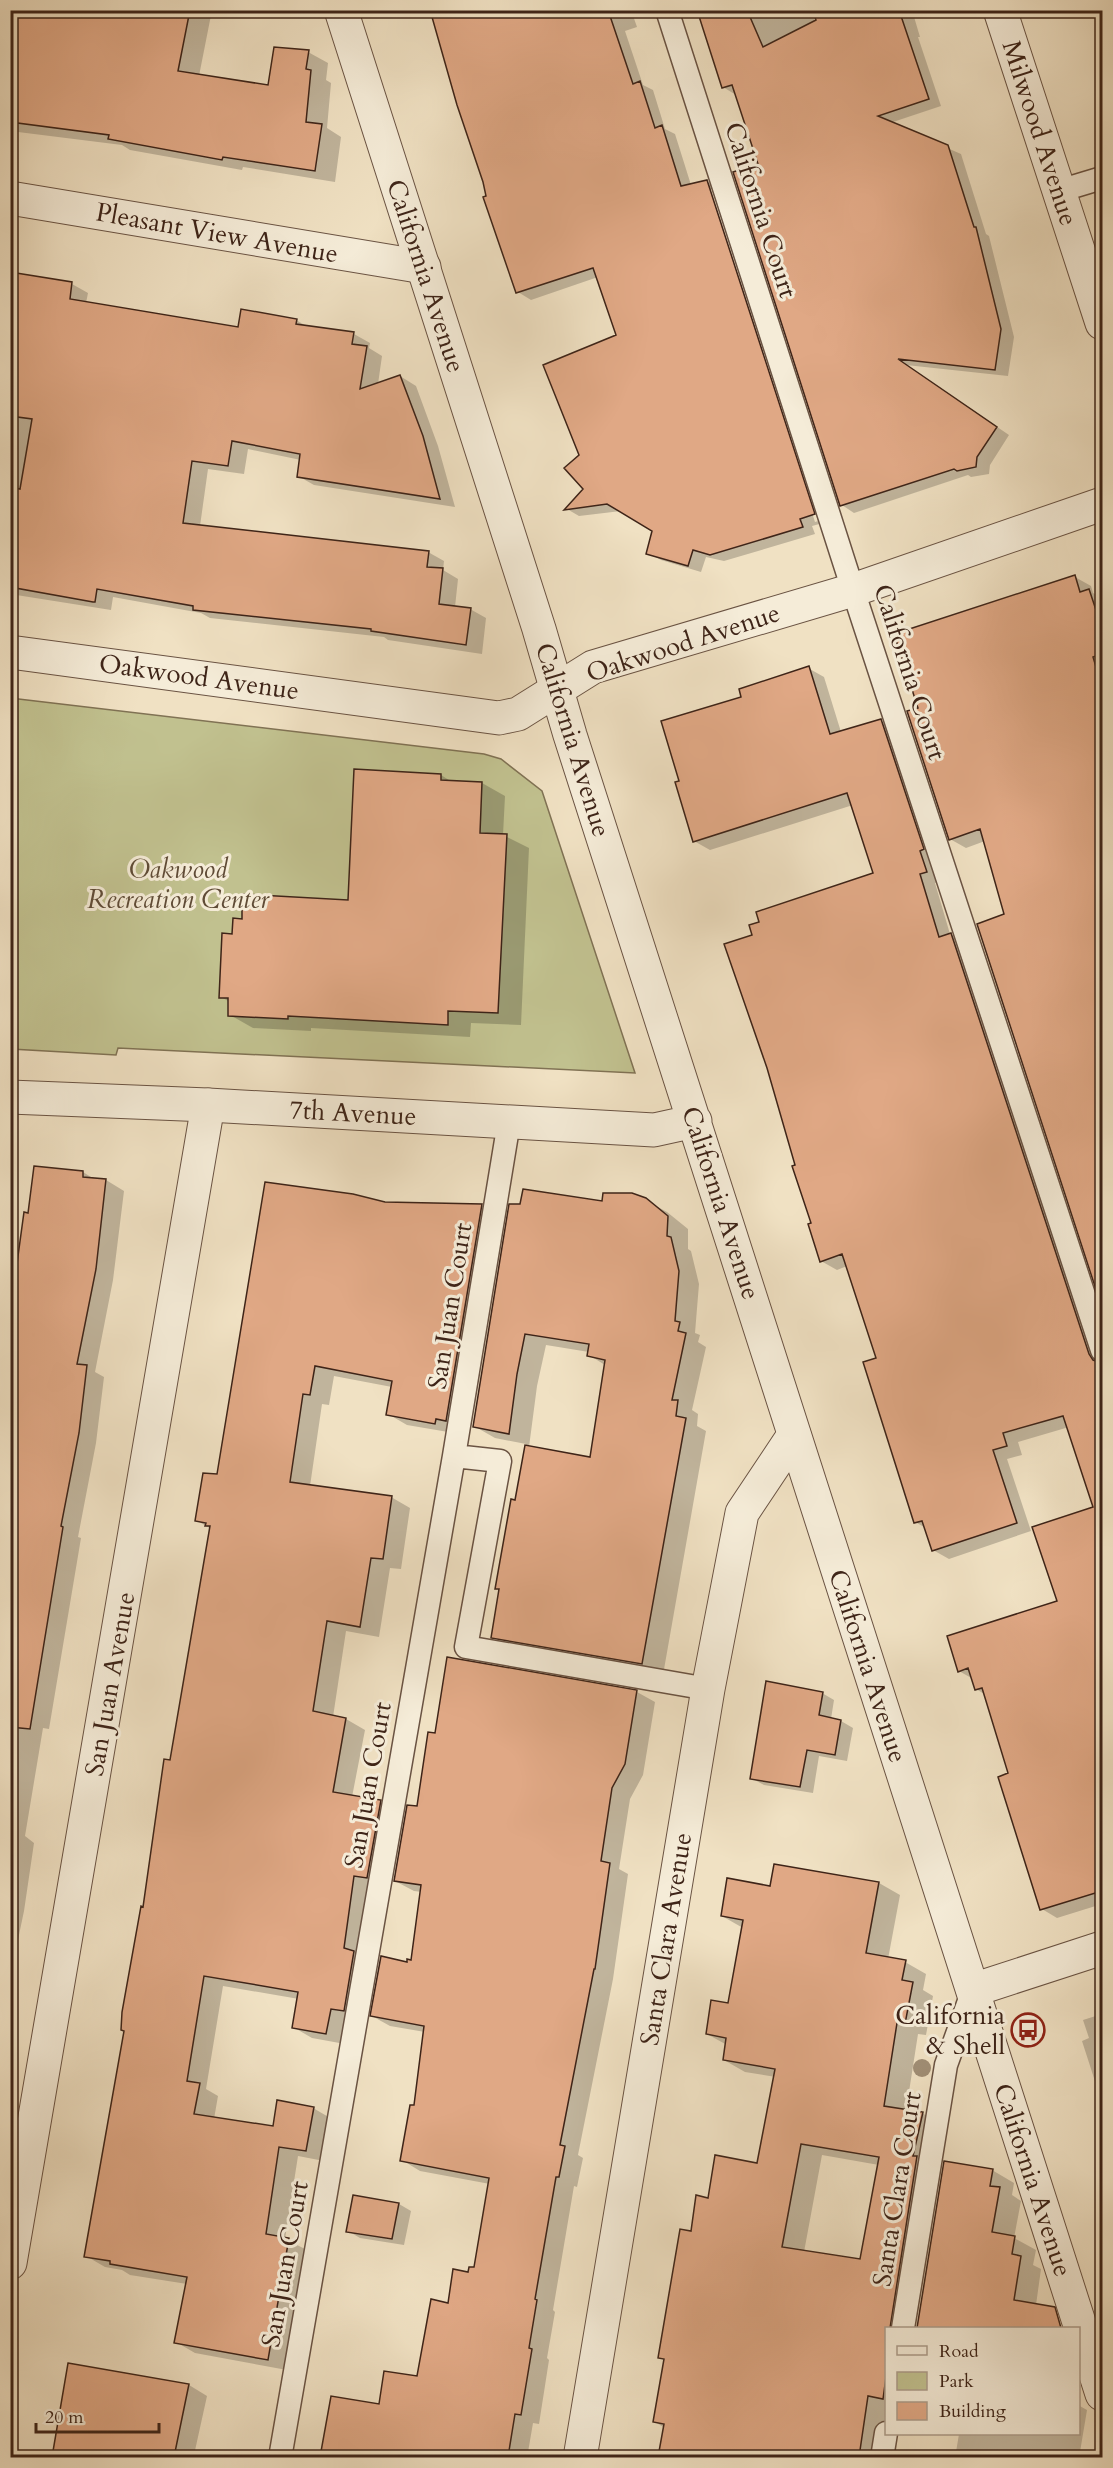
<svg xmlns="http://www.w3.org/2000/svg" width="1113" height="2468" font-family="Cardo,serif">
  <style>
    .green { fill: #c1c18f; stroke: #807254; stroke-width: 1.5 }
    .shadow { fill: #0003; fill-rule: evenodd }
    .building { fill: #e0a885; stroke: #3e2418; stroke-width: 1.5; fill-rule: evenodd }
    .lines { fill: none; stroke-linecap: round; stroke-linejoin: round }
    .service-casing { stroke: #6a5343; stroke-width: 25 }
    .minor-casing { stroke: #6a5343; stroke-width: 35 }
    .tertiary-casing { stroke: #6a5343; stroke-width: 35 }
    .service { stroke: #f5ecd8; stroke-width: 22 }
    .minor { stroke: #f5ecd8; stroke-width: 33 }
    .tertiary { stroke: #f5ecd8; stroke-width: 33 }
    .tree { fill: #a08e75 }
    .labels { text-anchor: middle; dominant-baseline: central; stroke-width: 6; stroke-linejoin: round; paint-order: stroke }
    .street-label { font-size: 26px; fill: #3e2418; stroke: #f5ecd8 }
    .park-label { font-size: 26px; font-style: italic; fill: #5f4b36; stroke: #f5ecd8 }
    .poi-label { font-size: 26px; fill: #3e2418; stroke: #f5ecd8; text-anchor: end }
  </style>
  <rect width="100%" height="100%" fill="#f0e1c3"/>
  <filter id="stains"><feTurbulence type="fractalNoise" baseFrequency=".00333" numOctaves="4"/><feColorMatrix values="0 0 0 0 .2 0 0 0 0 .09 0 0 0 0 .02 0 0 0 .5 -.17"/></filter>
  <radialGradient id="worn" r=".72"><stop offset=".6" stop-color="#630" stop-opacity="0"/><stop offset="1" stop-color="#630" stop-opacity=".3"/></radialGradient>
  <!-- green -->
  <path class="green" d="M10 698 484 754 501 759 542 791 635 1073 118 1048 116 1055 11 1049Z"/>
  <!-- shadow -->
  <path class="shadow" d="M10 10H212L199 76 269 86 308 52 328 63 326 80 331 83 327 128 341 137 335 182 243 167 242 170 130 150 122 145 10 131Z
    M431 10H631L637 27 625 31 643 85 653 90 665 129 675 134 691 185 707 182 720 189 827 522 812 526 815 534 724 561 706 557 701 572 661 560 648 553 654 530 621 511 579 516 567 509 585 489 581 456 617 336 598 277 531 300 518 292ZM709 189H712L818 521 815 522Z
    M697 10H912L920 37H918L941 106 890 123 961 154 986 234 989 236 1014 337 1008 376 906 365 1009 435 990 465 989 474 971 477 968 475 854 513 842 505 760 165 736 95 723 87Z
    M10 274 72 284 88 293 86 303 239 329 296 320 308 327 354 334 370 343 369 348 382 356 378 384 400 376 416 386 438 446 455 507 314 485 298 476 301 460 248 449 244 474 208 469 200 526 428 552 444 561 443 570 458 579 455 607 470 609 486 618 482 654 388 640 384 637 210 618 201 613 113 597 111 610 10 594Z
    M1075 577 1091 586 1093 593 1102 598V1303L978 925 1006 915 985 841 966 848 950 839 919 709Z
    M808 668 824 677 841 732 881 721 896 730 942 881 935 883 950 934 967 944 1102 1358V1904L1057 1918 1042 1909 1010 1774 986 1695 976 1689 973 1679 959 1671 1059 1602 1095 1507 1069 1427 1018 1442 1022 1455 1007 1459 1031 1531 949 1559 933 1550 926 1528 915 1522 878 1359 847 1266 837 1270 821 1261 797 1166 875 874 853 805 710 850 694 841 681 782 743 698Z
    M441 775 452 782 482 783 505 796 503 835 529 848 521 1025 471 1023 470 1037 311 1028V1031L253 1028 230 1015V1002L221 997 233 935 243 921 349 902Z
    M83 1172 94 1179 106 1180 124 1191 113 1280 95 1372 104 1377 96 1443 78 1537 81 1538 49 1729 43 1728 25 1836 34 1843 24 1911 10 1978V1279L16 1280 29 1215Z
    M645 1200 667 1212 688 1229V1249L691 1251 699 1284 695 1333 700 1335 698 1342 706 1347 692 1410 698 1414 697 1426 706 1431 663 1675 513 1649 493 1637 526 1444 495 1438 474 1426 510 1206ZM546 1345 589 1352V1355L605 1365 592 1458 529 1447 537 1386Z
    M385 1203 481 1205 500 1216 454 1433 407 1425 388 1414 392 1387 334 1376 329 1405 322 1404 310 1486 391 1497 410 1508 401 1569 390 1568 379 1637 346 1631 333 1717 346 1719 365 1730 352 1797 380 1802 399 1812 345 2044 312 2038 293 2027 299 1999 223 1986 206 2089 218 2096 214 2119 274 2128 313 2108 332 2119 324 2161 298 2156 285 2239 307 2250 287 2370 195 2353 176 2342 187 2284 130 2275 122 2270 105 2267 86 2256 211 1529 196 1520 218 1475Z
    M448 1659 637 1692 655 1702 643 1775 630 1799 619 1869 628 1874 613 1979 578 2155 583 2158 577 2187 574 2186 553 2310 555 2312 547 2358 549 2360 539 2424 533 2423 527 2458H322L332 2398 380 2406 419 2377 449 2305 470 2273 475 2269 490 2184 420 2171 402 2160 415 2107 425 2032 390 2026 372 2016 408 1963 412 1961 422 1892 414 1891 395 1881 418 1808 436 1735Z
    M822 1693 834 1700 831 1719 841 1721 853 1728 847 1761 819 1756 813 1793 764 1785 751 1778Z
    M879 1883 900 1895 888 1959 905 1962 926 1974 923 1990 933 1996 926 2035 918 2034 906 2111 922 2113 943 2126 912 2328H886V2425L881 2458H660L665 2428 655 2422 665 2360 660 2357 692 2233 709 2199 758 2164 776 2077 745 2072 724 2060 727 2045 707 2034 730 2004 743 1928 722 1916 771 1888ZM822 2155 879 2165 861 2261 804 2252Z
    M1102 2014V2103L1082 2041 1089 2038 1083 2020Z
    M945 2162 992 2170 1014 2183 1012 2195 1021 2201 1014 2238 1036 2250 1033 2265 1041 2269 1036 2305 1057 2318 1055 2328H918Z
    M399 2204 411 2211 404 2245 360 2238 348 2231Z
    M69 2365 189 2385 207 2396 194 2455 209 2458H53Z
    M1078 2405 1087 2410 1079 2458H955L959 2434H1078Z"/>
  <!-- building -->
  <path class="building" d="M10 10H190L178 71 268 85 274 47 309 50 306 69 311 70 306 122 322 124 315 171 223 157 222 160 108 139 109 135 10 122Z
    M430 10H608L633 84 640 81 655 128 662 125 681 186 707 180 815 514 800 519 803 527 710 555 693 550 688 566 646 554 652 531 607 504 564 510 583 489 564 468 579 455 543 365 616 335 593 268 516 293 483 197 486 196 483 182 457 105Z
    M697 10H747L763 47 816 20 813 10H899L929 99 878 116 948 145 974 227H976L1001 329 995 370 898 359 997 427 977 457 976 467 957 471 954 469 840 506 733 172 758 164 732 85 722 88Z
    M10 272 72 282 70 299 238 327 241 309 297 319 296 324 354 332 352 344 367 346 360 389 400 375 423 436 440 499 297 477 300 454 232 441 228 466 192 461 183 523 429 551 427 567 443 568 439 604 471 608 466 645 371 631V629L193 610V606L97 589 95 602H93L10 587V487L20 489 32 419 10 416Z
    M1075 575 1080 592 1089 589 1096 610 1102 608V654L1093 657 1102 687V1308L977 924 1004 914 980 829 949 840 907 711 918 708 894 634Z
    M809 666 830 734 881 719 924 849 920 851 927 872 920 874 939 937 951 933 1089 1354 1093 1360 1102 1363V1891L1040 1910 998 1777 1008 1773 982 1688 975 1690 968 1668 958 1672 947 1636 1057 1601 1032 1527 1093 1507 1063 1416 1003 1433 1007 1446 993 1450 1017 1523 932 1551 922 1521 914 1523 863 1362 876 1358 842 1254 820 1262 808 1224 811 1223 792 1166 795 1165 767 1068 724 944 752 935 749 925 759 922 756 912 873 873 847 793 693 842 675 782 679 781 661 721 741 697 739 689Z
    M354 769 441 774V780L482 782 480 833 507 834 498 1013 448 1011V1025L288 1016V1019L228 1016V998H219L222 933 232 934 233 918 242 919V894L348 900Z
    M34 1166 83 1171V1177L106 1179 96 1269 77 1364 87 1365 79 1433 61 1526 63 1527 30 1729 10 1727V1277L15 1278 24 1212 28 1213Z
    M265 1182 353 1194 385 1202 482 1204 446 1421 436 1419 435 1424 386 1415 392 1381 315 1366 310 1395 303 1394 290 1482 392 1496 383 1559 371 1558 360 1627 327 1621 313 1711 346 1718 333 1792 381 1800 367 1878 354 1876 344 1948 354 1951 344 2011 331 2009 326 2034 292 2028 298 1992 204 1976 187 2081 200 2083 194 2114 273 2126 277 2100 314 2107 306 2151 279 2147 266 2234 289 2238 268 2360 174 2343 187 2277 110 2264V2261L84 2257 124 2031 121 2030 122 2012 141 1906 143 1907 164 1759 170 1760 210 1526H205L206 1523 195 1521 203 1473 217 1474Z
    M523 1189 602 1201 603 1193H632L646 1198 668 1216 667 1236 671 1237 679 1271 675 1321 680 1322 678 1331 686 1333 672 1400H678L676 1416 686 1418 642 1664 491 1638 499 1589H495L511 1499 515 1500 525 1445 590 1457 605 1360 587 1356 589 1344 525 1334 517 1374 509 1434 473 1427 509 1204H520Z
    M447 1657 637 1690 625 1764 612 1788 601 1861 610 1863 595 1969H594L560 2145 565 2146 559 2177H556L535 2299 537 2300 529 2348 532 2349 521 2415 515 2414 508 2457H320L331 2396 379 2404 384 2371 417 2376 431 2299 448 2303 453 2269 468 2272 469 2267H474L489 2178 400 2161 410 2105H414L424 2026 370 2016 381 1956 407 1962V1959L411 1960 421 1885 394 1881 407 1805 417 1806 428 1732 435 1733Z
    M766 1681 823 1692 819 1715 841 1720 835 1755 807 1750 800 1787 750 1779Z
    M774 1864 879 1882 866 1953 906 1960 902 1980 913 1982 905 2024 897 2023 884 2106 923 2112 913 2156H917L890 2328H886V2377L883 2399 868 2396 859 2457H658L664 2424 653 2422 664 2359 658 2358 680 2229 691 2231 696 2195 708 2198 715 2155 757 2163 775 2069 723 2060 726 2038 706 2034 711 2000 728 2003 743 1920 721 1916 727 1878 770 1886ZM801 2144 879 2157 860 2259 782 2247Z
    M944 2161 993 2169 990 2186 1000 2187 992 2232 1015 2236 1012 2254 1021 2256 1014 2300 1055 2307 1061 2328H917Z
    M353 2195 399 2203 392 2239 346 2232Z
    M68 2363 189 2384 174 2457H52Z"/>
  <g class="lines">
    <!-- service casing -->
    <g class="service-casing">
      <path id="service" d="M667 10 853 590 1102 1350
        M1059 191 1102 178
        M454 1456 500 1461 466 1647 708 1689
        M903 2328 946 2065 973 1990
        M280 2458 454 1456 509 1122
        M882 2458 886 2433"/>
    </g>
    <!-- minor casing -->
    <g class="minor-casing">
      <path id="minor" d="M1000 10 1102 323
        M10 198 424 267
        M10 652 499 718 518 714 593 667 853 590 1102 504
        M973 1990 1102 1948
        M10 2263 208 1105
        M580 2458 708 1689 742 1513 794 1435"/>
    </g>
    <!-- tertiary casing -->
    <g class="tertiary-casing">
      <path id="tertiary" d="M341 10 539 629 570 735 1102 2394
        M10 1097 208 1105 654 1130 695 1121"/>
    </g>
    <!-- service -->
    <use href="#service" class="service"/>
    <!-- minor -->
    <use href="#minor" class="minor"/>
    <!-- tertiary -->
    <use href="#tertiary" class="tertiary"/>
  </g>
  <!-- trees -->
  <circle class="tree" cx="922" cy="2068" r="9"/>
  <!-- icons -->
  <defs>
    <g id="bus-ring" transform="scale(1.725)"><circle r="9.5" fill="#f5ecd8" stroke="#8f2418" stroke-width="1.5"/><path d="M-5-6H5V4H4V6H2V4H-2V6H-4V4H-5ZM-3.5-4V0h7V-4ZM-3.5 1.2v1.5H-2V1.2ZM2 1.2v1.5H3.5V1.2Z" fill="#8f2418"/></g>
  </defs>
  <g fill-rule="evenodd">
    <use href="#bus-ring" x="1028" y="2030"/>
  </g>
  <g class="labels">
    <!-- street labels -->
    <g class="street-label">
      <text transform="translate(1040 133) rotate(72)">Milwood Avenue</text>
      <text transform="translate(761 210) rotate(72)">California Court</text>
      <text transform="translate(217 233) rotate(10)">Pleasant View Avenue</text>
      <text transform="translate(426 276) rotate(72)">California Avenue</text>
      <text transform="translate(683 643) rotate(-18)">Oakwood Avenue</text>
      <text transform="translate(910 672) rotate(72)">California Court</text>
      <text transform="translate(199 677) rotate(8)">Oakwood Avenue</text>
      <text transform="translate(573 740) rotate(73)">California Avenue</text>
      <text transform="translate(353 1113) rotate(3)">7th Avenue</text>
      <text transform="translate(721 1203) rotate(72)">California Avenue</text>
      <text transform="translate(450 1306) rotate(-81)">San Juan Court</text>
      <text transform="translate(868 1666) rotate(72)">California Avenue</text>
      <text transform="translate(110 1684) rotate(-80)">San Juan Avenue</text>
      <text transform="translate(368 1785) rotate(-80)">San Juan Court</text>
      <text transform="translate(666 1939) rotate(-81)">Santa Clara Avenue</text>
      <text transform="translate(1033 2180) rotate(72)">California Avenue</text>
      <text transform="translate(897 2189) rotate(-81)">Santa Clara Court</text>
      <text transform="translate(285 2264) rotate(-80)">San Juan Court</text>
    </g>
    <!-- park labels -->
    <g class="park-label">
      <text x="178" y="869">Oakwood<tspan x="178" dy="30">Recreation Center</tspan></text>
    </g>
    <!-- poi labels -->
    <g class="poi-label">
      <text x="1005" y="2015">California<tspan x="1005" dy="30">&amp; Shell</tspan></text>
    </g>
  </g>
  <!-- margin -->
  <rect width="1113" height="2468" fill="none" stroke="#f0e1c3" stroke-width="36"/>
  <rect x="12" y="12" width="1089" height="2444" fill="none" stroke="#3e2418" stroke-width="3"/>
  <rect x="18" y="18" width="1077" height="2432" fill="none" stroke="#3e2418" stroke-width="1.5"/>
  <!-- legend -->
  <rect x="885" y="2327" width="195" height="108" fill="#f5ecd8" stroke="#ac9c8b" stroke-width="1.5"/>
  <rect x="897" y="2346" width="30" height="9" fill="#f5ecd8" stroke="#ac9c8b" stroke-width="1.5"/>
  <text x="939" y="2357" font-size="18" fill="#3e2418">Road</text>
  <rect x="897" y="2372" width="30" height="18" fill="#c1c18f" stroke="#ac9c8b" stroke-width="1.5"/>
  <text x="939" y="2387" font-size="18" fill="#3e2418">Park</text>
  <rect x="897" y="2402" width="30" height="18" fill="#e0a885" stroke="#ac9c8b" stroke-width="1.5"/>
  <text x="939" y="2417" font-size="18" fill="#3e2418">Building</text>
  <!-- scale -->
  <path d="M36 2423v9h123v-9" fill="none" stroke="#3e2418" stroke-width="3"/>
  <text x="45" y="2423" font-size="18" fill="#3e2418" stroke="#f5ecd8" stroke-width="4.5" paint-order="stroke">20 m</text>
  <rect width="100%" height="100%" filter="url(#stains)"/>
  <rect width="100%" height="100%" fill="url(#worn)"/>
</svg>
